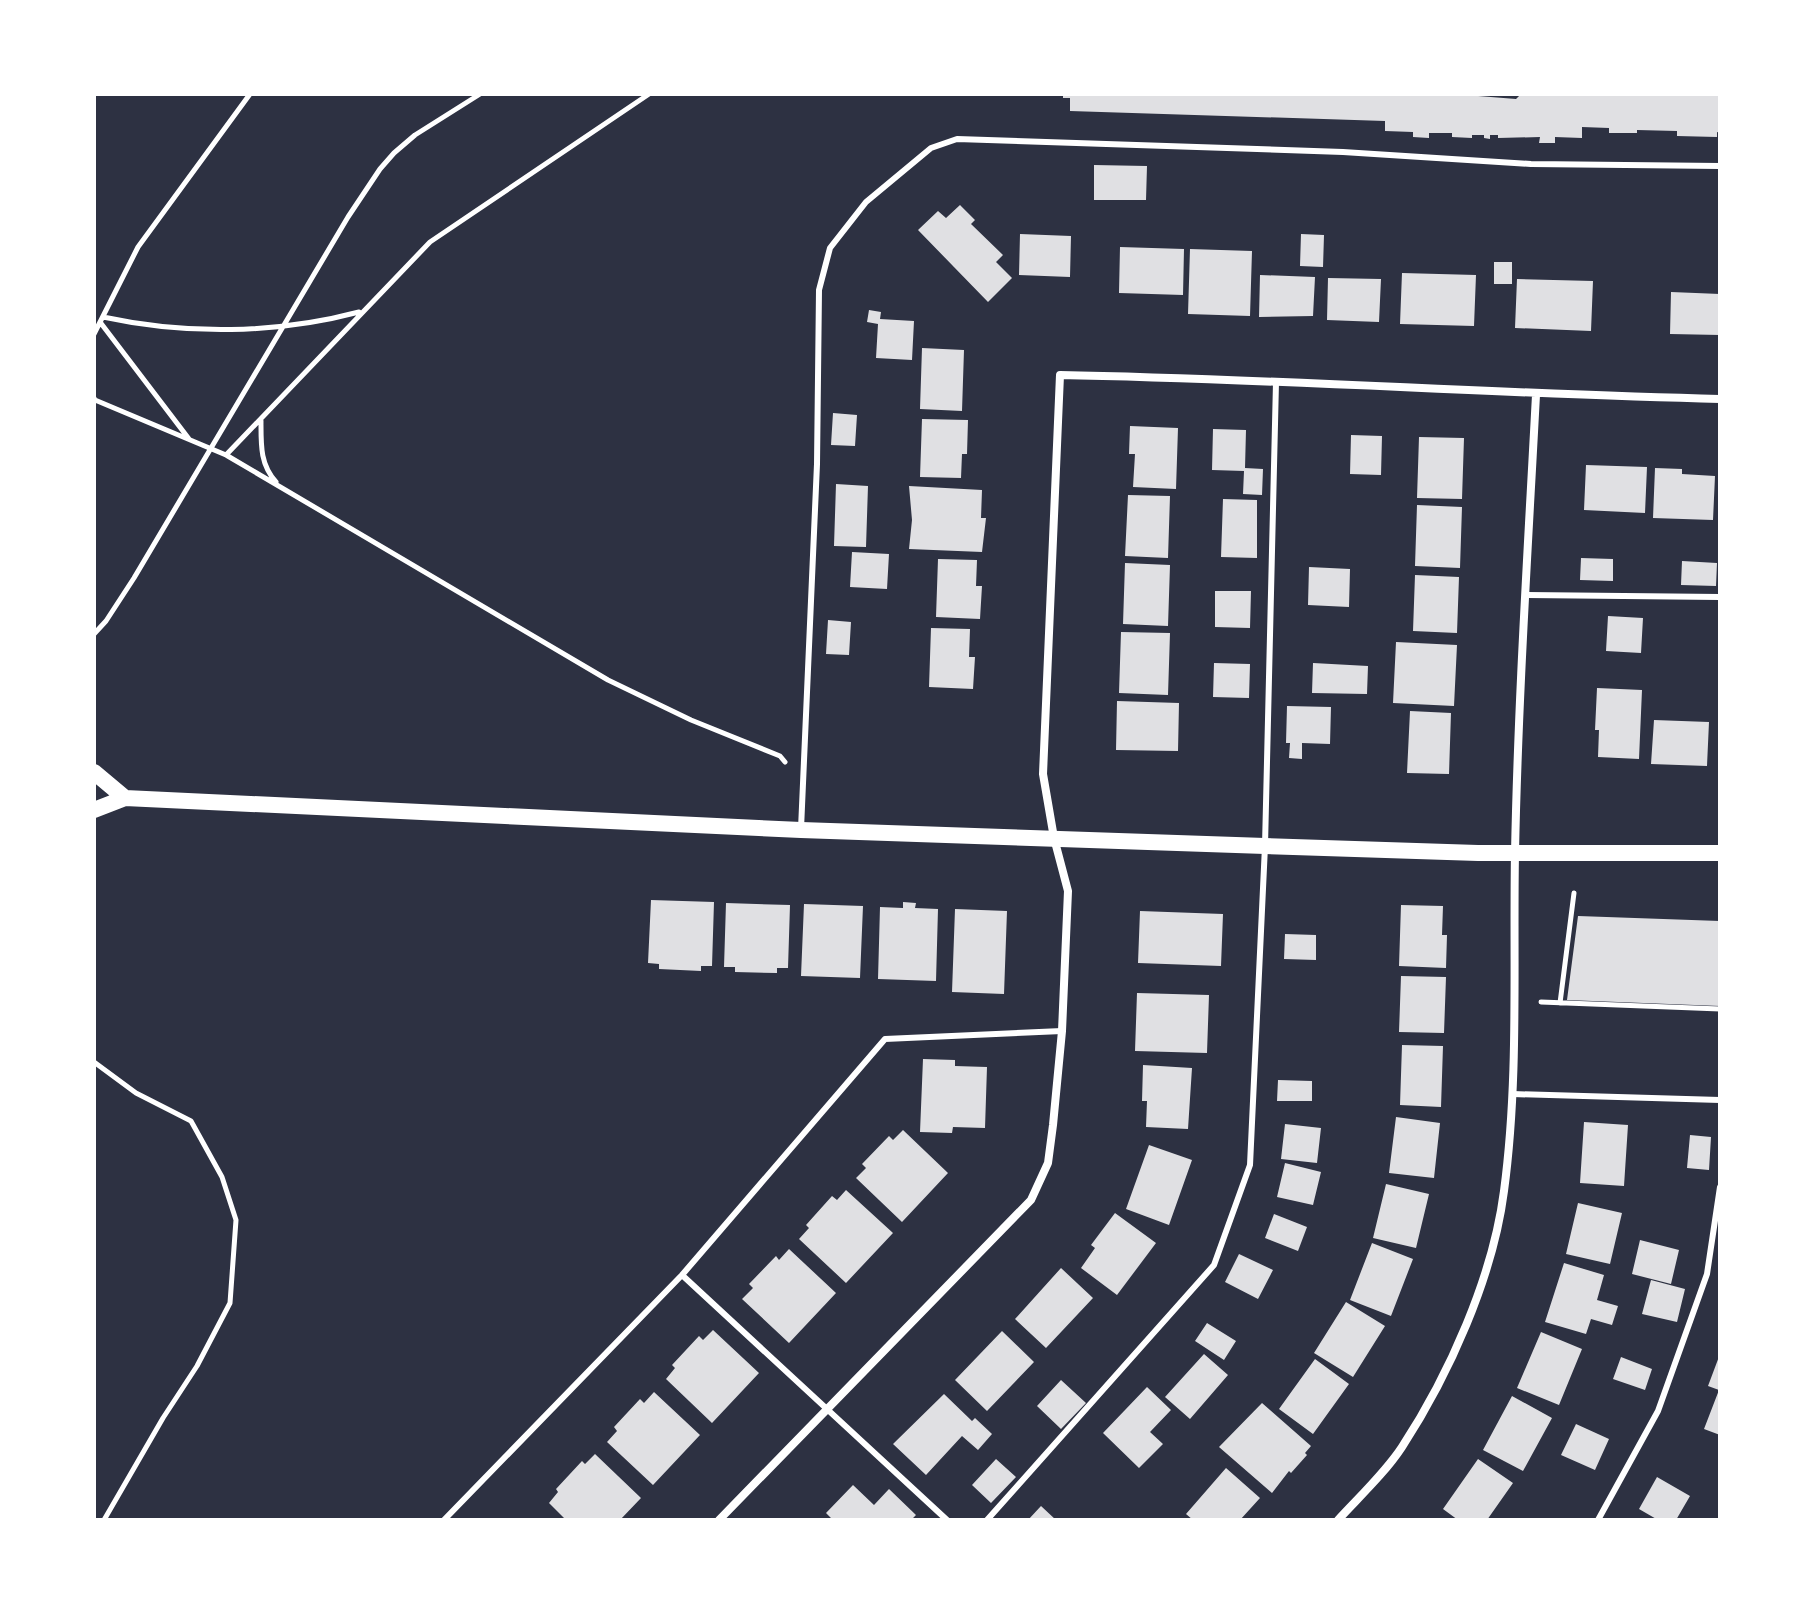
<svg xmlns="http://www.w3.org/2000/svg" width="1814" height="1614" font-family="'Alegreya Sans',sans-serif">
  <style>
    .building { fill: #e0e0e3 }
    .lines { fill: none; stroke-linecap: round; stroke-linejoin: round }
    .path { stroke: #fff; stroke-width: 5 }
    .service { stroke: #fff; stroke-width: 6 }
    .minor { stroke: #fff; stroke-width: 8 }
    .secondary { stroke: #fff; stroke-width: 16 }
  </style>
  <rect width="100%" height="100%" fill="#2d3142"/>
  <!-- building -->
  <path class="building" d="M1063 94H1453L1516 99 1521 94H1720V133L1717 132V137L1677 136V131L1637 130V133H1609V128L1582 127V138L1555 137V143H1539L1540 137 1498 138V135H1490V139L1484 138V135H1472V138L1452 137V133H1429V138L1413 137V132L1385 131V121L1070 111V98H1063Z
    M1094 165 1147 166 1146 200H1094Z
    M960 205 975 220 971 224 1003 255 996 262 1012 278 988 302 918 230 938 211 946 218Z
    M1020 234 1071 236 1070 277 1019 275Z
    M1301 234 1324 235 1323 267 1300 266Z
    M1120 247 1184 249 1183 295 1119 293Z
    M1190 249 1252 251 1250 316 1188 314Z
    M1494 262H1512V284H1494Z
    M1402 273 1476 275 1474 326 1400 324Z
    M1260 275 1315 277 1313 316 1259 317Z
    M1328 278 1381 279 1379 322 1327 320Z
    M1517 279 1593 281 1591 331 1515 328Z
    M1671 292 1720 294V335L1670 334Z
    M869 310 881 312 880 319 914 321 912 360 876 358 878 324 867 322Z
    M922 348 964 350 962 411 920 409Z
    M833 413 857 415 855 446 831 445Z
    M922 419 968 420 967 454H962L961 478 920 477Z
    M1130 426 1178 428 1176 489 1133 487 1135 454H1129Z
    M1213 429 1246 430 1245 468 1263 469 1262 495 1243 494 1244 471 1212 470Z
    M1351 435 1382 436 1381 475 1350 474Z
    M1419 437 1464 438 1462 499 1417 498Z
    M1586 465 1647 467 1645 513 1584 510Z
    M1655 468 1682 469V474L1715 476 1713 520 1653 518Z
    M836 484 868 486 866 547 834 546Z
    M909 486 982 490 981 518H986L982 552 909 549 912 520Z
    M1128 495 1170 496 1168 558 1125 556Z
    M1223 499 1257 500V558L1221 557Z
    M1417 505 1462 507 1460 568 1415 566Z
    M852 552 889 554 887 589 850 587Z
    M1581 558 1613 559V581L1580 580Z
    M938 559 977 560 976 586H982L980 619 936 617Z
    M1682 561 1717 563 1716 586 1681 585Z
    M1125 563 1170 565 1168 626 1123 624Z
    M1309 567 1350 569 1349 607 1308 605Z
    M1415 575 1459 577 1457 633 1413 631Z
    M1215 591H1251L1250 628 1215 627Z
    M1608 616 1643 618 1641 653 1606 651Z
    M828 620 851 622 849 655 826 654Z
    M931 628 970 629 969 657H975L973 689 929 687Z
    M1121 632 1170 633 1168 695 1119 693Z
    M1396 642 1457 645 1454 706 1393 703Z
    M1214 663 1250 664 1249 698 1213 697Z
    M1313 663 1368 666 1367 694 1312 693Z
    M1597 688 1642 690 1639 759 1598 757 1599 730H1595Z
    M1117 701 1179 703 1178 751 1116 750Z
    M1287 706 1331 707 1330 744 1302 743V759L1289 758 1290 743H1286Z
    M1410 711 1451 713 1449 774 1407 773Z
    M1654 720 1709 722 1707 766 1651 764Z
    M651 900 714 902 712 966H701V971L659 969V964L648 963Z
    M903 902 916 903 915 908 938 909 936 981 878 979 880 907 903 908Z
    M726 903 790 905 788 968H777V973L735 972V967H724Z
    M804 904 863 906 860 978 801 976Z
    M1401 905 1443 906 1442 935H1447L1446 968 1399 966Z
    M955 909 1007 911 1004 994 952 992Z
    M1140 911 1223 914 1221 966 1138 963Z
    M1578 916 1720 921V1006L1567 1000Z
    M1285 934 1316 935V960L1284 959Z
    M1401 976 1446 977 1444 1033 1399 1032Z
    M1137 993 1209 995 1207 1053 1135 1051Z
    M1402 1045 1443 1046 1441 1107 1400 1105Z
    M923 1059 955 1060V1066L987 1067 985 1128 953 1127 952 1133 920 1132Z
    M1143 1065 1192 1068 1188 1129 1146 1127 1147 1101H1142Z
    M1278 1080 1312 1081V1101H1277Z
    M1396 1117 1440 1123 1434 1178 1389 1173Z
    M1584 1122 1628 1125 1624 1186 1580 1183Z
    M1285 1124 1321 1128 1317 1163 1281 1159Z
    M903 1130 948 1173 902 1222 856 1178 866 1168 862 1164 889 1136 893 1140Z
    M1690 1135 1711 1137 1709 1170 1687 1168Z
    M1149 1145 1192 1160 1169 1225 1126 1209Z
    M1285 1163 1321 1172 1313 1205 1277 1197Z
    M1386 1184 1429 1194 1416 1248 1373 1238Z
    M846 1190 893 1233 846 1283 799 1239 809 1228 806 1225 832 1196 837 1200Z
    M1578 1203 1622 1213 1610 1264 1566 1254Z
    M1115 1213 1156 1243 1117 1295 1081 1268 1095 1248 1091 1245Z
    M1274 1214 1307 1227 1298 1251 1265 1238Z
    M1640 1240 1679 1250 1671 1284 1632 1274Z
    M1372 1243 1413 1259 1391 1316 1350 1300Z
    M789 1249 836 1293 789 1343 742 1299 753 1288 749 1284 776 1256 779 1260Z
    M1239 1254 1273 1270 1258 1299 1225 1282Z
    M1564 1263 1604 1275 1597 1300 1618 1306 1612 1325 1591 1319 1586 1334 1545 1322Z
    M1061 1268 1093 1298 1046 1348 1015 1319Z
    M1651 1280 1685 1289 1677 1322 1642 1314Z
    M1346 1302 1385 1326 1353 1377 1314 1353Z
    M1207 1323 1236 1341 1224 1360 1195 1341Z
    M713 1330 759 1373 712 1423 666 1379 675 1368 672 1365 699 1336 703 1340Z
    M1002 1331 1034 1362 987 1411 955 1380Z
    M1541 1332 1582 1349 1559 1405 1517 1388Z
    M1204 1354 1228 1375 1190 1419 1165 1397Z
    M1720 1354V1435L1704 1429 1719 1390 1708 1386Z
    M1621 1357 1652 1369 1645 1390 1613 1379Z
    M1315 1359 1349 1384 1313 1434 1279 1409Z
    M1061 1380 1086 1403 1061 1429 1037 1406Z
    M1147 1387 1171 1410 1150 1432 1163 1444 1139 1468 1103 1433Z
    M654 1392 700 1435 653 1485 607 1442 617 1431 614 1427 640 1399 644 1403Z
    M944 1394 972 1421 975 1418 992 1434 978 1450 962 1436 926 1475 893 1444Z
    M1512 1396 1552 1418 1523 1471 1483 1450Z
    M1262 1403 1311 1446 1305 1453 1307 1455 1291 1473 1289 1471 1272 1493 1219 1447Z
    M1576 1424 1609 1439 1595 1470 1561 1455Z
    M595 1454 641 1498 620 1520H566L549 1503 558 1492 556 1489 582 1461 585 1464Z
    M996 1459 1016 1477 991 1503 972 1485Z
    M1478 1459 1513 1483 1487 1520H1458L1443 1509Z
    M1226 1468 1260 1498 1240 1520H1193L1186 1514Z
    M1657 1477 1690 1496 1676 1520H1658L1639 1509Z
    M853 1485 874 1505 889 1489 916 1515 911 1520H833L826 1513Z
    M1041 1506 1056 1520H1028Z"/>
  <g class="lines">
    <!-- path -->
    <path class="path" d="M103 317C186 335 276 334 359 312
      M100 322 189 439
      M94 334 138 247 250 94
      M94 398 95 400 226 455 608 680 691 720 780 756 785 762
      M261 421C261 445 260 464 276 482
      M226 455 430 242 649 94
      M94 634 106 621 134 578 348 217 380 169 394 153 415 135 480 94
      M1541 1002 1720 1009
      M1560 1003 1574 893
      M94 1062 136 1093 191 1121 222 1177 236 1220 230 1303 197 1366 163 1418 104 1520"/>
    <!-- service -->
    <path class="service" d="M1527 595 1720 597
      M801 829 817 464 819 290 830 248 866 202 931 148 957 139 1343 152 1531 164 1720 166
      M1513 1094 1720 1100
      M682 1275 947 1520
      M444 1520 682 1275 885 1039 1062 1031
      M987 1520 1214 1265 1250 1165 1265 846 1276 382
      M1598 1520 1658 1411 1707 1274 1720 1187"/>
    <!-- minor -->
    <path class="minor" d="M719 1520 1031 1200 1048 1163 1053 1125 1062 1031 1068 891 1054 838 1043 774 1060 375C1280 379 1500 394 1720 399
      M1338 1520C1359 1497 1385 1473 1402 1447 1449 1375 1493 1277 1504 1191 1519 1079 1513 966 1515 853 1518 701 1528 547 1536 395"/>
    <!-- secondary -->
    <path class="secondary" d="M94 772 125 798
      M94 810 125 798 801 830 1265 846 1478 853H1720"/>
  </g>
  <!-- border -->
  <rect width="1814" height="1614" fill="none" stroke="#ffffff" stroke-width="192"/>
</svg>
